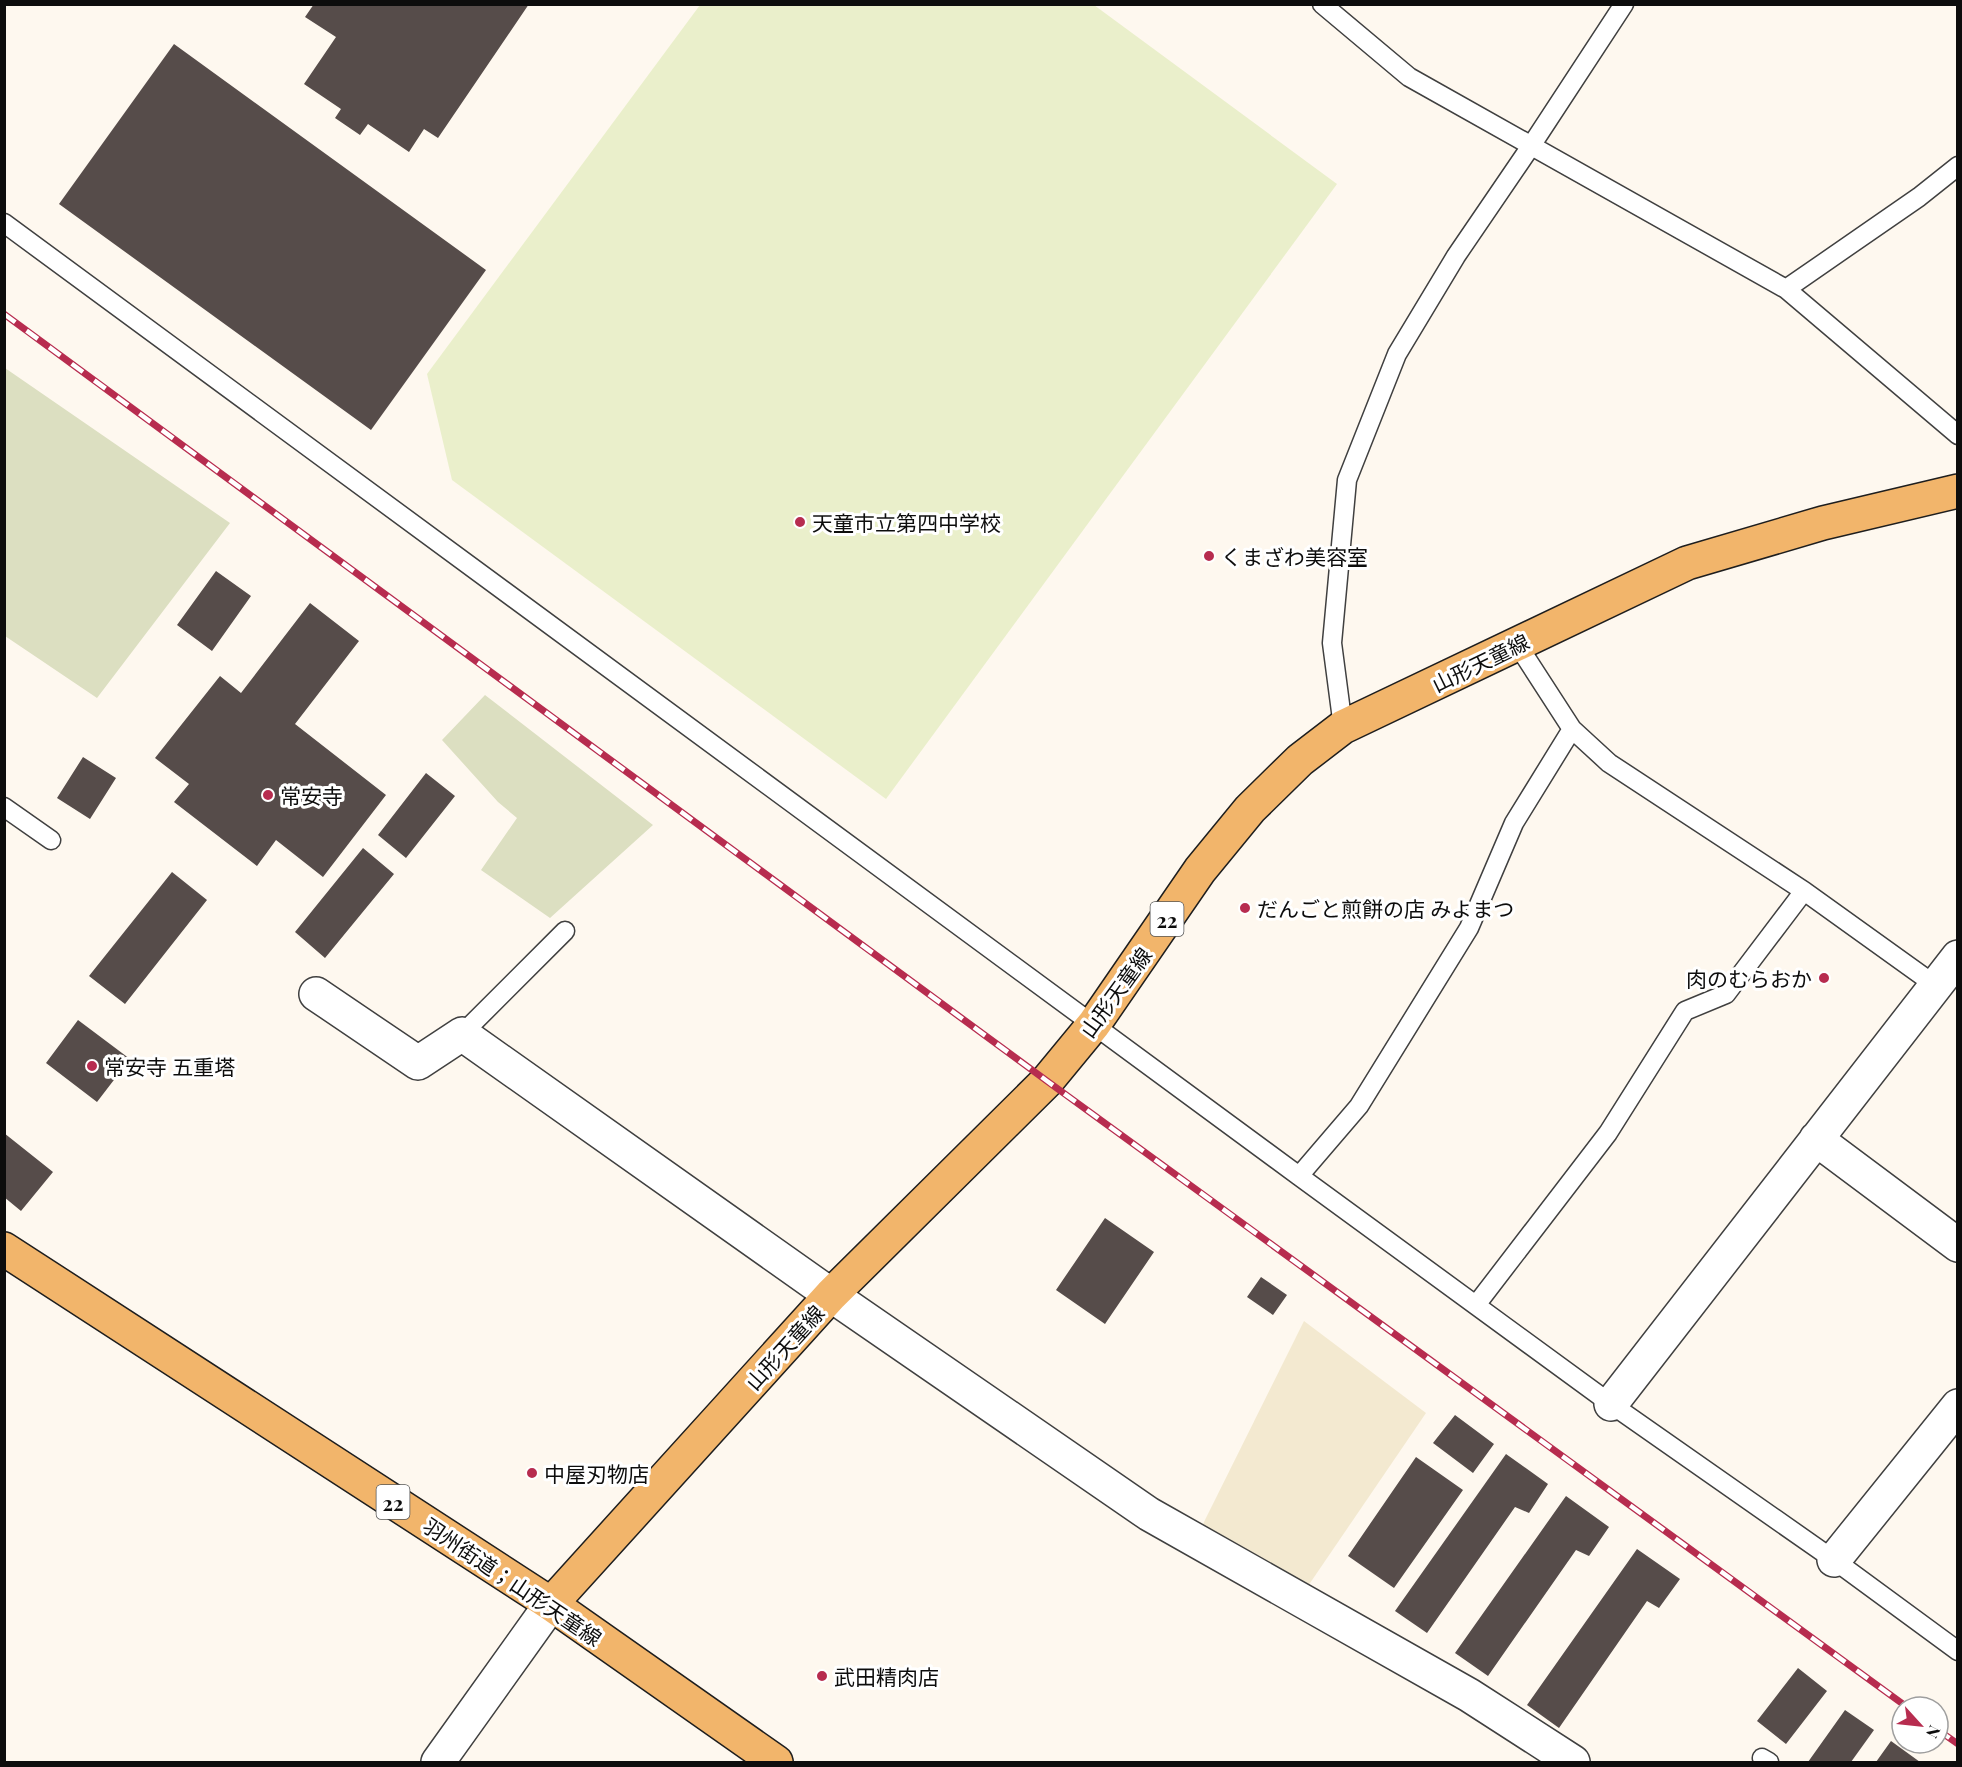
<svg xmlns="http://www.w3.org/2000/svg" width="1962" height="1767" font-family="'Playfair Display','Noto Sans JP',serif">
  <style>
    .farmland { fill: #f3e9d0 }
    .cemetery { fill: #dcdfc1 }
    .pitch { fill: #eaefcb }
    .building { fill: #564c4a }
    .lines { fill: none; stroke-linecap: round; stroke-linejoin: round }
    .service-casing { stroke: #404040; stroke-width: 21 }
    .minor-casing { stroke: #404040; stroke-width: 36 }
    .tertiary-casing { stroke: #404040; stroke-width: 36 }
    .primary-casing { stroke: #1e1e1e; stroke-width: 36 }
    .service { stroke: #fff; stroke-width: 18 }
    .minor { stroke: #fff; stroke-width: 33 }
    .tertiary { stroke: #fff; stroke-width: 33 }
    .primary { stroke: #f2b56b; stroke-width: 33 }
    .rail-casing { stroke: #b72c4f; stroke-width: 7 }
    .rail { stroke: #fff; stroke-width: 4.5; stroke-dasharray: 14; stroke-linecap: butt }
    .poi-dot { fill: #b72c4f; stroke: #fff; stroke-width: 2 }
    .labels { text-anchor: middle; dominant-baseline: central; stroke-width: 6; stroke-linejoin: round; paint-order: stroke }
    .shield { fill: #fff; stroke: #565656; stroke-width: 1.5 }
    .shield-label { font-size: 20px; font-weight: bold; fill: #0d0d0d }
    .poi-label { font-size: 21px; fill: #0d0d0d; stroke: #fff; text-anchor: start }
    .street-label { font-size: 21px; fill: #0d0d0d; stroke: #fff }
  </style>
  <rect width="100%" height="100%" fill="#fef8ef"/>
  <!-- farmland -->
  <path class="farmland" d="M1304 1321 1426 1413 1306 1589 1200 1530Z"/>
  <!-- cemetery -->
  <path class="cemetery" d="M5 368 230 523 97 698 5 636Z
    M485 695 653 825 550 918 481 870 517 818 498 802 442 740Z"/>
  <!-- pitch -->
  <path class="pitch" d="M700 5H1094L1337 184 886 799 452 480 427 374Z"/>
  <!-- building -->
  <path class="building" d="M314 4H529L438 138 424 129 409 152 368 124 360 135 335 118 341 109 304 84 336 37 305 17Z
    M174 44 486 270 371 430 59 204Z
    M216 571 251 596 212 651 177 625Z
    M310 603 359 641 295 724 386 795 323 877 276 840 257 866 174 802 189 784 155 758 220 676 241 693Z
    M83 757 116 778 90 819 57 798Z
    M426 773 455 796 406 858 378 835Z
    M363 848 394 874 325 958 295 932Z
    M172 872 207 900 125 1004 89 976Z
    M78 1020 130 1059 97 1102 46 1063Z
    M4 1133 53 1172 21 1211 4 1197Z
    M1105 1218 1154 1252 1105 1324 1056 1290Z
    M1261 1277 1287 1295 1273 1315 1247 1297Z
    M1455 1415 1494 1444 1473 1473 1433 1443Z
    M1506 1454 1548 1484 1529 1513 1515 1507 1427 1633 1395 1611Z
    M1416 1457 1463 1490 1394 1588 1348 1556Z
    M1566 1496 1609 1527 1589 1556 1576 1550 1488 1676 1455 1653Z
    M1637 1549 1680 1579 1659 1608 1647 1601 1559 1728 1527 1705Z
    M1798 1668 1827 1691 1786 1744 1757 1721Z
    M1845 1710 1874 1730 1851 1762H1808Z
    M1891 1741 1920 1762H1876Z"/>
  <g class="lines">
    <!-- service casing -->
    <g class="service-casing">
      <path id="service" d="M1322 4 1409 77 1786 289 1958 435
        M4 223 1299 1176 1611 1404 1834 1560 1958 1651
        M1786 289 1919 197 1958 166
        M1517 644 1572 729 1609 763 1804 891 1935 985
        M1343 727 1332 643 1347 480 1397 354 1456 256 1531 146 1624 4
        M4 807 51 840
        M462 1034 565 931
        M1299 1176 1359 1106 1469 928 1514 823 1572 729
        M1476 1305 1608 1133 1685 1011 1726 994 1804 891
        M1762 1758 1769 1762"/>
    </g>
    <!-- minor casing -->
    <g class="minor-casing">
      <path id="minor" d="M316 994 418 1063 462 1034 831 1295 1149 1514 1469 1695 1573 1762
        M1816 1139 1958 1245
        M1611 1404 1958 957
        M1834 1560 1958 1406"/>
    </g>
    <!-- tertiary casing -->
    <g class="tertiary-casing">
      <path id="tertiary" d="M438 1762 551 1604"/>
    </g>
    <!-- primary casing -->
    <g class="primary-casing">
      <path id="primary" d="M4 1249 551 1604 776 1762
        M551 1604 831 1295 1047 1081 1094 1024 1200 870 1250 809 1300 760 1343 727 1687 563 1823 523 1958 491"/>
    </g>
    <!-- service -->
    <use href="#service" class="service"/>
    <!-- minor -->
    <use href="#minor" class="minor"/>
    <!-- tertiary -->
    <use href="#tertiary" class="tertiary"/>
    <!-- primary -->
    <use href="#primary" class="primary"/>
    <!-- rail casing -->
    <g class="rail-casing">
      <path id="rail" d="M4 314 1047 1081 1907 1707
        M1938 1730 1958 1744"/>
    </g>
    <!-- rail -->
    <use href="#rail" class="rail"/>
  </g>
  <!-- markers -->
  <g class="poi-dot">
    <circle cx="800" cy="522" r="6"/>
    <circle cx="1209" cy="556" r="6"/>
    <circle cx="268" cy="795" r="6"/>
    <circle cx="1245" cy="908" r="6"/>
    <circle cx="1824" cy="978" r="6"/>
    <circle cx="92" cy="1066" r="6"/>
    <circle cx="532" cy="1473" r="6"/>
    <circle cx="822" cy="1676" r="6"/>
  </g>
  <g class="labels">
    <!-- shield labels -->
    <g class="shield">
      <rect x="1150.5" y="902" width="33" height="34" rx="4.5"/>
      <rect x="376.5" y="1485" width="33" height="34" rx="4.5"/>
    </g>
    <g class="shield-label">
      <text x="1167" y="919">22</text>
      <text x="393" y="1502">22</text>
    </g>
    <!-- poi labels -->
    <g class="poi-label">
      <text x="812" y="522">天童市立第四中学校</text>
      <text x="1221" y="556">くまざわ美容室</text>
      <text x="280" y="795">常安寺</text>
      <text x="1257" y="908">だんごと煎餅の店 みよまつ</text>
      <text x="1812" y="978" text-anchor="end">肉のむらおか</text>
      <text x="104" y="1066">常安寺 五重塔</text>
      <text x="544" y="1473">中屋刃物店</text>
      <text x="834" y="1676">武田精肉店</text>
    </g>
    <!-- street labels -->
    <g class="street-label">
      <text transform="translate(1480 662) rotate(-26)">山形天童線</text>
      <text transform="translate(1115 992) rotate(-54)">山形天童線</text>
      <text transform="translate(784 1347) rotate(-48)">山形天童線</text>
      <text transform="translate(513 1581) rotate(34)">羽州街道；山形天童線</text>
    </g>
  </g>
  <!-- border -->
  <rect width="1962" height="1767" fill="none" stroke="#0d0d0d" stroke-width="12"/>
  <!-- north arrow -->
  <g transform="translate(1920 1725) rotate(117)"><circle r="28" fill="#ffffff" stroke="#9e9e9e" stroke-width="1.5"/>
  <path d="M0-4.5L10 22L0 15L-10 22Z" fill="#b72c4f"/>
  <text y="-9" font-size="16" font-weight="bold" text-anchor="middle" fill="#0d0d0d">N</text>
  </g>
</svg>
